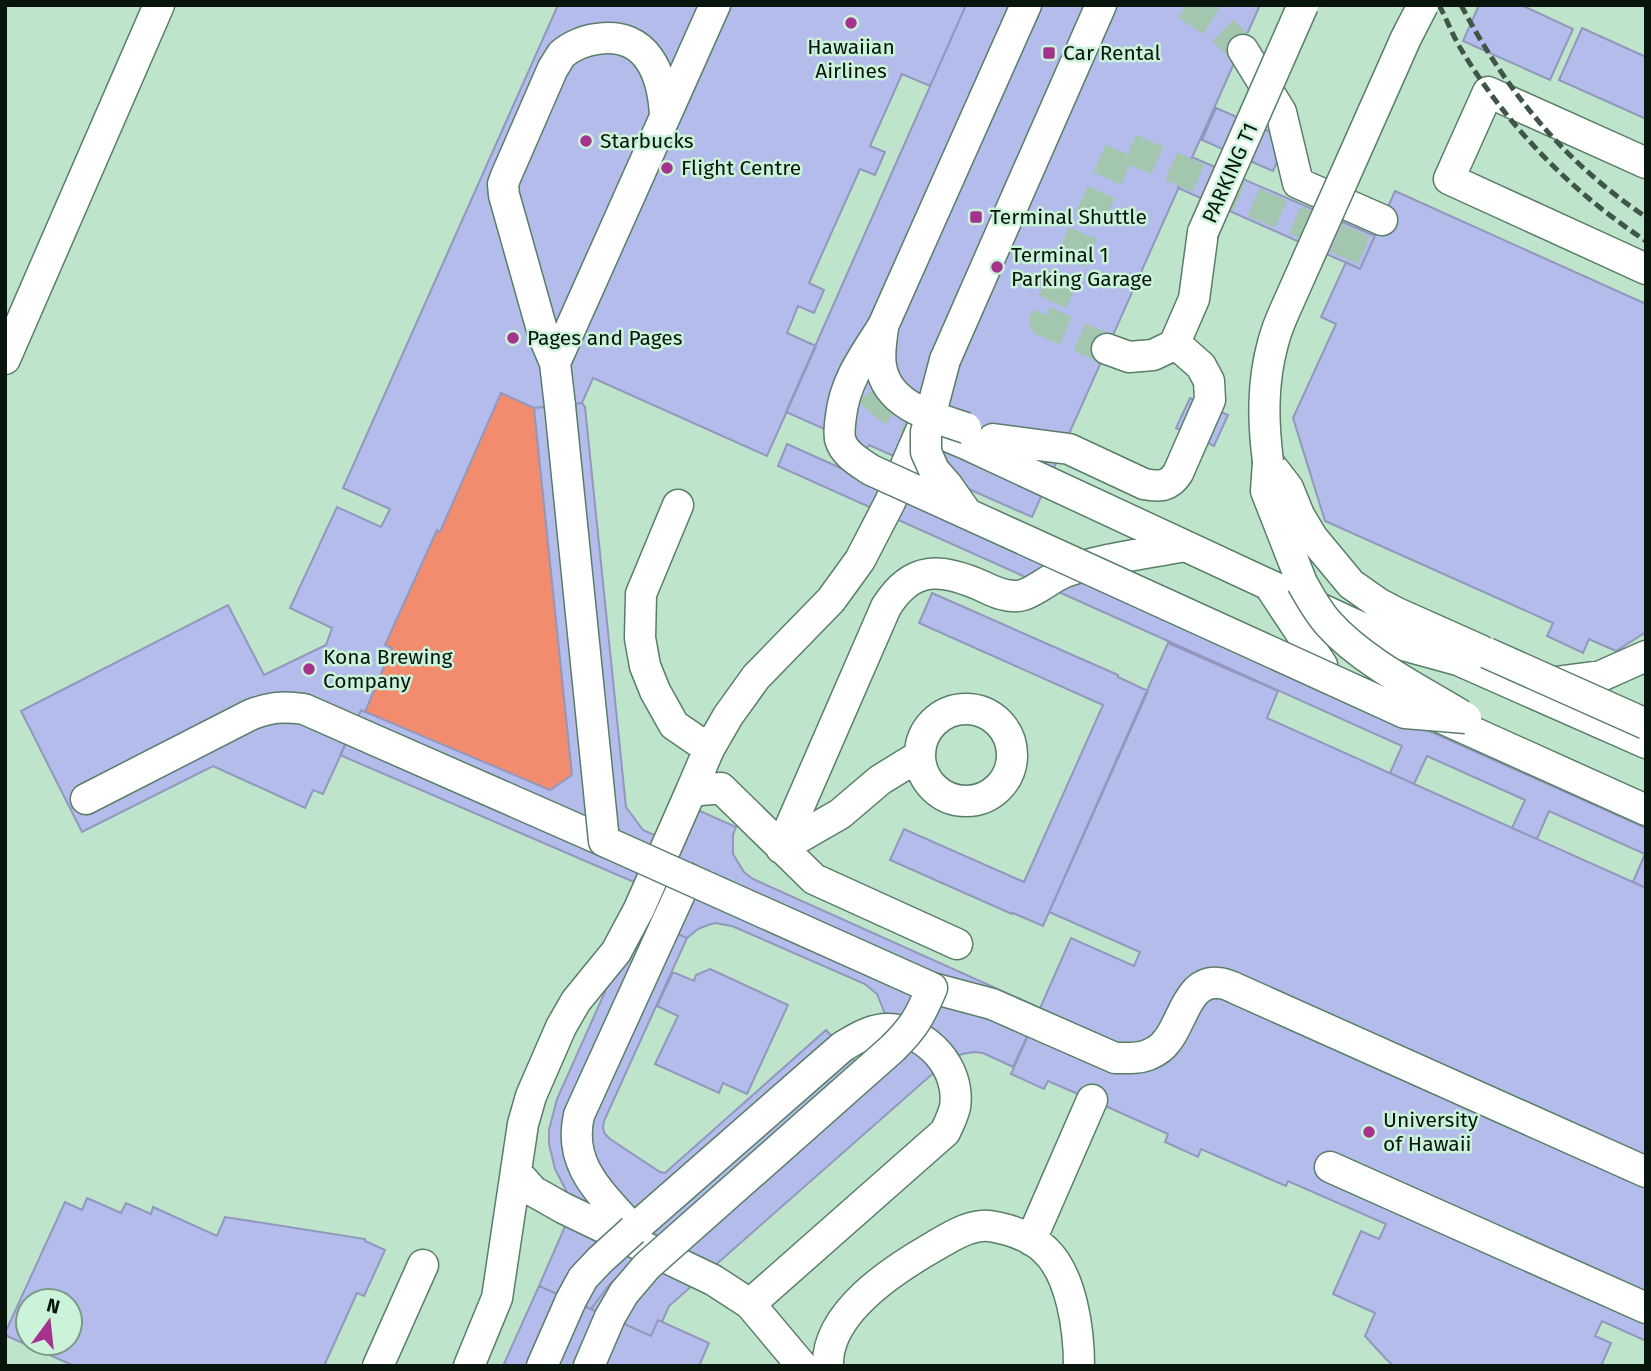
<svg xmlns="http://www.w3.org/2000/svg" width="1651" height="1371" font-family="'Fira Sans',sans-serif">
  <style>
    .green { fill: #f18c6f }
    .building { fill: #b3bceb; stroke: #9198bc; stroke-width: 2; fill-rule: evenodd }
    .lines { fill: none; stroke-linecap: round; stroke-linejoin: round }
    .minor-tunnel { stroke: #a3c6af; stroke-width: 30; stroke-dasharray: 30 15; stroke-linecap: butt }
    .minor-casing { stroke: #597e67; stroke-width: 33 }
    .minor { stroke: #fff; stroke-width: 30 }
    .rail { stroke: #3f5547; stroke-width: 5; stroke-dasharray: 10 5; stroke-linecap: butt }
    .minor-bridge-casing { stroke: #597e67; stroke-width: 33; stroke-linecap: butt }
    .minor-bridge { stroke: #fff; stroke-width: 30 }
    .poi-dot { fill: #a5338e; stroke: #cbf3d9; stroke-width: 2.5 }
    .labels { text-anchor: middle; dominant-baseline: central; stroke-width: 5; stroke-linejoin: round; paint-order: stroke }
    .poi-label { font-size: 21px; fill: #07150d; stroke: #cbf3d9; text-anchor: start }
    .street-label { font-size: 21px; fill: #07150d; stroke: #cbf3d9 }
  </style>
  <rect width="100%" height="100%" fill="#bee5cc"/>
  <!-- green -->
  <path class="green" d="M501 393 534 408 572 775 550 790 365 712 392 649 385 645 437 530 441 531Z"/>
  <!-- building -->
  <path class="building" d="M558 5H966L930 86 902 74 870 146 885 152 875 175 860 169 809 283 824 290 814 313 798 306 787 333 816 346 767 456 593 378 582 403 534 408 501 393 440 532 437 530 385 645 392 648 365 712 361 710 323 794 313 790 305 808 213 766 82 832 21 711 228 605 264 675 326 645 332 628 290 608 337 507 381 527 390 509 343 488Z
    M966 5H1260L1032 517 869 445 867 448 786 412Z
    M1479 5H1521L1573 29 1550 80 1463 41Z
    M1582 28 1646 57V119L1559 80Z
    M1216 108 1287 139 1273 171 1202 140Z
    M1192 157 1375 236 1360 269 1178 188Z
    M1395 191 1646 304V632L1616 651 1589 639 1583 653 1547 636 1553 623 1325 521 1293 418 1336 324 1321 317 1346 262 1360 269Z
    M1190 398 1228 415 1214 446 1176 428Z
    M582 403 585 407 626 807 643 830 672 843 689 806 736 827 733 835V854L744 872 753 879 1040 1008 1013 1067 983 1053 974 1052 962 1054 947 1061 669 1306 662 1322 658 1320 651 1336 591 1309 610 1284 881 1042 886 1023 885 1014 877 994 865 984 732 926 715 923 708 925 698 929 687 938 632 913 640 896 634 882 340 755 361 710 550 790 572 775 534 408Z
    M787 444 1646 828V888L1633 882 1645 854 1549 811 1537 839 1512 828 1525 800 1427 756 1414 784 1390 773 1402 746 778 466Z
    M932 593 1118 675V677L1148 691 1043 926 1013 913 1012 914 890 860 904 829 1024 882 1103 705 919 623Z
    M1168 643 1278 691 1267 718 1646 888V1341L1602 1321 1595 1336 1611 1343 1601 1366H1394L1386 1359 1365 1336 1375 1313 1333 1294 1361 1231 1379 1239 1386 1224 1288 1181 1286 1186 1201 1149 1198 1157 1165 1142 1168 1134 1092 1100 1048 1081 1044 1089 1011 1074 1071 938 1134 966 1140 952 1049 912Z
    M639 916 687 938 604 1121 603 1128 605 1134 610 1139 660 1172 665 1173 826 1030 858 1065 610 1284 591 1309 539 1286 570 1215V1198L555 1169 549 1144V1130L557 1099Z
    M710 969 788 1005 747 1094 723 1083 719 1093 655 1064 678 1016 657 1006 673 972 694 981 696 975Z
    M87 1198 121 1213 126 1203 151 1214 153 1207 217 1236 225 1217 365 1239V1241L385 1250 364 1296 357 1293 324 1366H74L5 1335V1333L65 1202 82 1210ZM28 1301H70V1343H28Z
    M539 1286 651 1336 658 1320 709 1343 699 1366H503Z"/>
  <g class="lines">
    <!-- minor-tunnel -->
    <path class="minor-tunnel" d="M1186 5 1217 25 1243 50
      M867 348C858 399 883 405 922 426
      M1107 349 1044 321 1122 145 1368 252"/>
    <!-- minor casing -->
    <g class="minor-casing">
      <path id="minor" d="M1243 50 1281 112 1298 183 1382 220
        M1646 163 1488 92 1449 179 1646 269
        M883 326 1026 5
        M1107 349 1129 357 1153 355 1174 345 1194 299 1203 232
        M5 359 159 5
        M945 360 1101 5
        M555 363 544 337 504 195 503 184 506 176 553 68C556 64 559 58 562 54 571 46 586 40 597 39 647 31 663 74 665 116
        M560 406 555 363 715 5
        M993 439 1069 449 1144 484C1159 487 1169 487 1178 473L1210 400 1209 381 1201 366 1184 351 1174 345
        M1268 462 1288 488 1299 515 1312 537 1351 584 1378 603 1397 613 1480 650
        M1268 462 1266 491 1302 583
        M678 505 641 594 640 638 645 666 655 691 674 725 709 749
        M1269 585 1322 665
        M1540 684 1601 676 1646 656
        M920 755a46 46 0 1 1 92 0a46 46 0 1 1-92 0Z
        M1435 715 1646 810
        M86 799 250 715C271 707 282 706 304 709L604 841
        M781 848 886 607C912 565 941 568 982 586 994 592 1009 599 1023 595 1038 590 1050 578 1065 572 1100 559 1148 553 1185 546
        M781 848 840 814 880 780 919 756
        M957 944 814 879 721 788 691 791 709 749 728 716 756 677 831 600 860 560 890 502 923 426 966 444 1349 622 1396 643 1458 660 1646 743
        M932 988 992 1004 1115 1058C1126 1058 1138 1059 1148 1055 1155 1052 1162 1048 1166 1042 1182 1025 1187 980 1218 983 1225 983 1233 987 1239 990L1646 1172
        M1330 1167 1646 1308
        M516 1172 533 1191 563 1208 713 1280 750 1304 945 1132C949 1124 953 1116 955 1107 961 1068 926 1029 887 1029 871 1029 855 1039 842 1047L633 1230C603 1194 567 1167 579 1115L687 878
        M1031 1240 1092 1100
        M750 1304 802 1366
        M378 1366 423 1265
        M469 1366 497 1298 523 1124 531 1096 561 1027 576 1001 616 952 639 909 691 791
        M542 1366 571 1300
        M589 1366 610 1317
        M828 1366C826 1313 893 1270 933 1247 947 1239 965 1227 982 1226 990 1225 1000 1228 1008 1230 1021 1234 1035 1240 1045 1250 1072 1275 1079 1331 1079 1366"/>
    </g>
    <!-- minor -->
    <use href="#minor" class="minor"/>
    <!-- rail -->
    <path class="rail" d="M1439 5C1446 18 1451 31 1458 44 1504 123 1570 191 1646 241
      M1461 5C1507 92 1564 162 1646 217"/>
    <!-- minor-bridge casing -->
    <g class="minor-bridge-casing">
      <path id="minor-bridge" d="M1203 232 1303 5
        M883 326C864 356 845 381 841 416 840 423 839 433 840 439 844 454 859 462 871 470L1405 713 1466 718
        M883 328C881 341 879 354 881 366 887 406 933 417 966 428
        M945 360 926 432V452L934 470 947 485 966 512
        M560 406 604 841 932 988C920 1016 915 1026 893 1048L647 1266 624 1293 610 1317
        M1268 462C1263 422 1262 383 1273 343 1276 331 1281 319 1286 308L1406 38 1423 5
        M1302 583C1310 597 1318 612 1329 624 1362 661 1418 689 1461 715
        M1487 653 1646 724
        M571 1300 583 1278 600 1260 633 1230"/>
    </g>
    <!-- minor-bridge -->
    <use href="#minor-bridge" class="minor-bridge"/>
  </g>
  <!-- markers -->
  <g class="poi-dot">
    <circle cx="851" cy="23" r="7"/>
    <rect x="1042" y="46" width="14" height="14" rx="3.5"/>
    <circle cx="586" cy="141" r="7"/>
    <circle cx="667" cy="168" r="7"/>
    <rect x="969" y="210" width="14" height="14" rx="3.5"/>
    <circle cx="997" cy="267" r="7"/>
    <circle cx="513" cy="338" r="7"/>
    <circle cx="309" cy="669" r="7"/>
    <circle cx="1369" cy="1132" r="7"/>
  </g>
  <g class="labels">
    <!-- poi labels -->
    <g class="poi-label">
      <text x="851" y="47" text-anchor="middle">Hawaiian<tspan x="851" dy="24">Airlines</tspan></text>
      <text x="1063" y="53">Car Rental</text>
      <text x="600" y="141">Starbucks</text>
      <text x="681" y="168">Flight Centre</text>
      <text x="990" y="217">Terminal Shuttle</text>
      <text x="1011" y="255">Terminal 1<tspan x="1011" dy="24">Parking Garage</tspan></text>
      <text x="527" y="338">Pages and Pages</text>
      <text x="323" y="657">Kona Brewing<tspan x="323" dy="24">Company</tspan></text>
      <text x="1383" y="1120">University<tspan x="1383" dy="24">of Hawaii</tspan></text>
    </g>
    <!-- street labels -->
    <g class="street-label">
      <text transform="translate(1230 173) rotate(-66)">PARKING T1</text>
    </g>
  </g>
  <!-- border -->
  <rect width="1651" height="1371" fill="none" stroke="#07150d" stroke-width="14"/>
  <!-- north arrow -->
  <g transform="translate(49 1322) rotate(15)"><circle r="33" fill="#cbf3d9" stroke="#7d9a87" stroke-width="2"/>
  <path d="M0-5L12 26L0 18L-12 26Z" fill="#a5338e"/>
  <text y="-10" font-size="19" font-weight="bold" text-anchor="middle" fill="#07150d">N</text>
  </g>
</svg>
